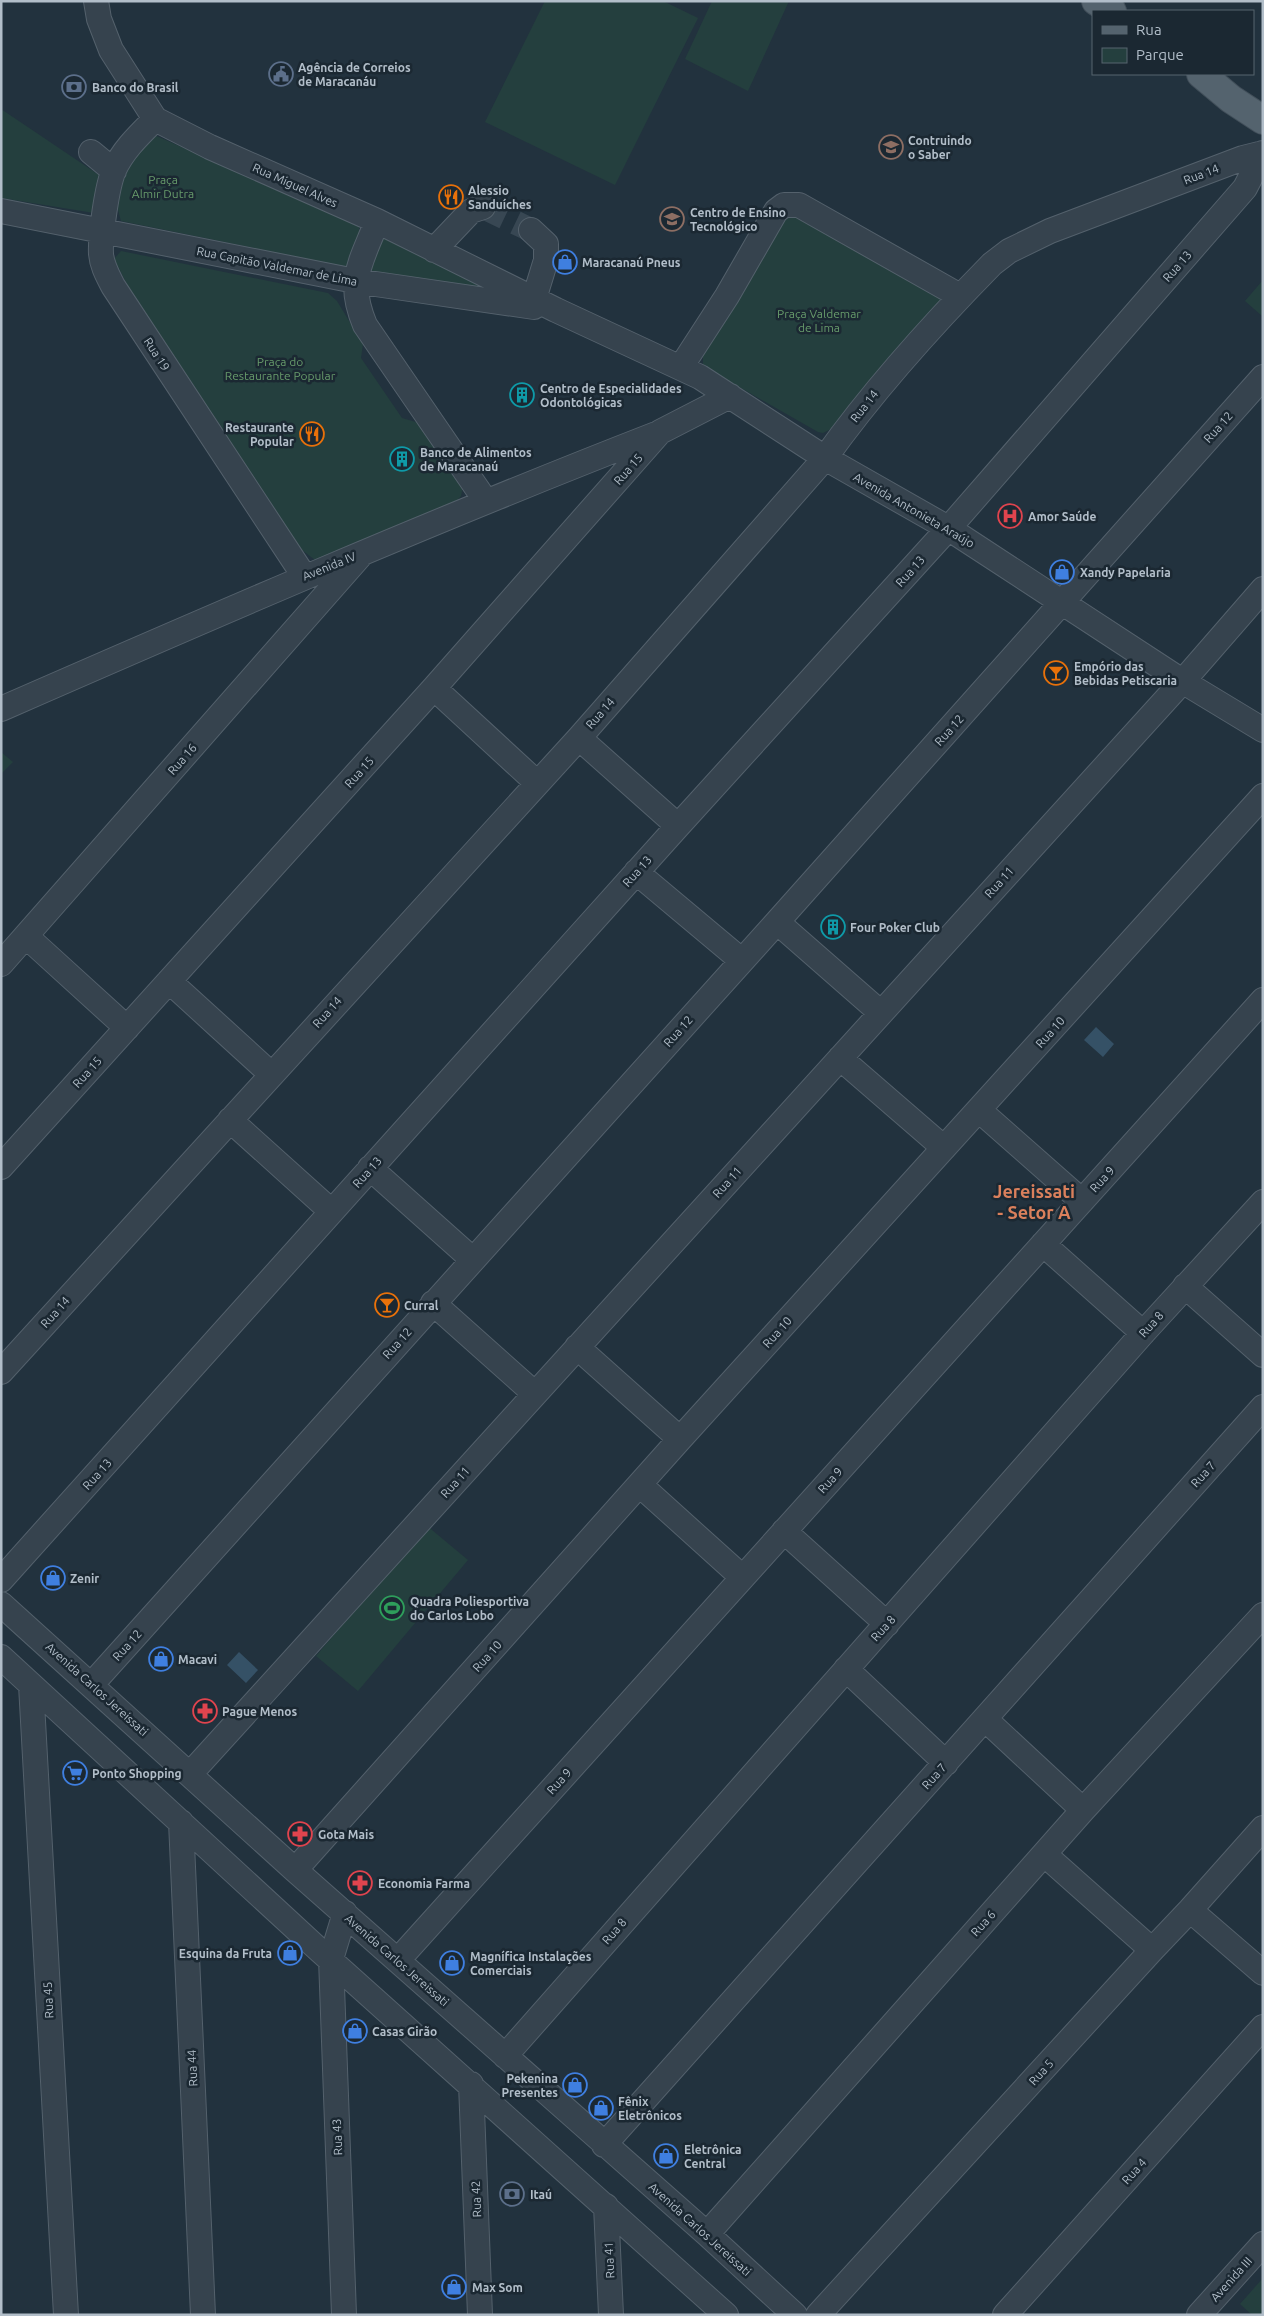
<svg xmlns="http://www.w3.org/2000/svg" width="1264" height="2316" font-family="Ubuntu,sans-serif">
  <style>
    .green { fill: #243f3e }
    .water { fill: #355166 }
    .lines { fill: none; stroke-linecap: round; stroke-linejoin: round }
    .minor-tunnel { stroke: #384753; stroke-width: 24; stroke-dasharray: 24 12; stroke-linecap: butt }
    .minor-casing { stroke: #54616c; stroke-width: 26 }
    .major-casing { stroke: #424f5a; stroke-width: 30 }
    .minor { stroke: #36434e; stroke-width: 24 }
    .major { stroke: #54636e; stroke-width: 28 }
    .labels { text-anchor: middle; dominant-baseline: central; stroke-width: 5; stroke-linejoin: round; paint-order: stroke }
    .poi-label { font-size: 12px; font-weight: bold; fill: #b2bec9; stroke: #1b2832; text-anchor: start }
    .street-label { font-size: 12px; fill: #b2bec9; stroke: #1b2832 }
    .park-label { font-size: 12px; fill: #679b6b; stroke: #1b2832 }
    .district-label { font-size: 18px; font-weight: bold; fill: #da805c; stroke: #1b2832 }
  </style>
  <rect width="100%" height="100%" fill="#22323e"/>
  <!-- green -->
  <path class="green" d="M545 1H663L698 18 615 185 485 122Z
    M712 1H789L748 91 685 59Z
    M1 109 105 179 94 213 1 198Z
    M152 134 359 225 360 248 346 267 121 221 117 206 121 172Z
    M795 212 941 298V307L831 429 823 433 818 432 713 372 703 364V354L785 216Z
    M387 237 489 287 488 292 374 274 369 265 378 240Z
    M121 251 328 293 337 301 363 344 361 358 402 418 419 423 463 486 461 496 455 503 329 558 315 560 302 550 131 292 114 259Z
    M1263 280V315L1262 316 1245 301Z
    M1 752 13 762 1 774Z
    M426 1525 468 1560 358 1691 316 1656Z
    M1263 2278V2315H1252L1240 2304Z"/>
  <!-- water -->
  <path class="water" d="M1096 1027 1114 1044 1103 1057 1084 1040Z
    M239 1652 258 1670 246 1683 227 1665Z"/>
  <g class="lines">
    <!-- minor-tunnel -->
    <path class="minor-tunnel" d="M483 207 531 230"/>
    <!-- minor casing -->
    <g class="minor-casing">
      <path id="minor" d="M96 1 99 19 111 50 155 119 210 147 377 221 556 310 700 377 825 458 948 528 1182 681 1263 730
        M155 119C139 135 123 150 114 170 107 186 100 236 101 254 102 266 108 276 113 286L304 576
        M91 152 114 171
        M1 211 355 281 534 307
        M377 221C361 263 346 280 365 325L485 500
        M531 230 546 244V260L534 299
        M434 250 471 211 483 207
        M681 367 727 296 776 211 784 205H799L960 296
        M434 688 536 782
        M1 709C218 614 435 520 656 434
        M579 738 678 826
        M636 872 741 960
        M777 922 881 1013
        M27 937 127 1028
        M1 964 360 556
        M169 981 271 1074
        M840 1058 944 1148
        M980 1111 1082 1201
        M230 1120 331 1211
        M1 1167 434 688 660 432 730 396
        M370 1168 472 1259
        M1043 1244 1143 1333
        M1185 1286 1263 1355
        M433 1303 535 1394
        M577 1347 680 1439
        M1 1372 579 738 825 458C875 388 932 325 992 264L1009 251 1050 231 1243 158 1263 153
        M640 1485 742 1577
        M784 1531 887 1624
        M1 1580 678 826 955 521 1245 188 1263 153
        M1 1604 295 1870 707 2234 795 2315
        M1 1657 318 1949 726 2315
        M846 1669 946 1763
        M92 1684 777 922 1263 377
        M31 1685 66 2315
        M985 1719 1083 1810
        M190 1774 1190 673 1263 589
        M181 1822 203 2315
        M1044 1854 1152 1950
        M295 1870 680 1439 1263 796
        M1190 1910 1263 1973
        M398 1960 1263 1000
        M505 2056 1143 1333 1263 1202
        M471 2084 480 2315
        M604 2145 1263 1407
        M606 2206 611 2315
        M707 2234 1083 1810 1263 1615
        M344 2315 331 1959 345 1913
        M818 2315 1152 1950 1190 1910 1263 1828
        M1005 2315 1263 2027
        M1199 2315 1263 2244"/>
    </g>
    <!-- major casing -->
    <g class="major-casing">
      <path id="major" d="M1096 1 1112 11
        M1201 74 1231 99 1263 120"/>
    </g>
    <!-- minor -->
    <use href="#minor" class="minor"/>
    <!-- major -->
    <use href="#major" class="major"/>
  </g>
  <!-- icons -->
  <defs>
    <g id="civic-ring" transform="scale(1.25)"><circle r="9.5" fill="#1b2832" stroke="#5c6f8a" stroke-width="1.5"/><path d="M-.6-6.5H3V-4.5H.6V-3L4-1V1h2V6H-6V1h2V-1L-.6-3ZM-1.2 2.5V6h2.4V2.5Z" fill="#5c6f8a"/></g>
    <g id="bank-ring" transform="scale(1.25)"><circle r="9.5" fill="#1b2832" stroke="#5c6f8a" stroke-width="1.5"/><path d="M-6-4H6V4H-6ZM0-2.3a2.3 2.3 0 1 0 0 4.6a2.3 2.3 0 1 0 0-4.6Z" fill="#5c6f8a"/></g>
    <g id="school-ring" transform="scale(1.25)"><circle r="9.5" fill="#1b2832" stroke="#8d6e63" stroke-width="1.5"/><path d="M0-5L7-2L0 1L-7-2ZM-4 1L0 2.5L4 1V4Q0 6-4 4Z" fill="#8d6e63"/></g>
    <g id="restaurant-ring" transform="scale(1.25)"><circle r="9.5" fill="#1b2832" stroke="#e8710a" stroke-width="1.5"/><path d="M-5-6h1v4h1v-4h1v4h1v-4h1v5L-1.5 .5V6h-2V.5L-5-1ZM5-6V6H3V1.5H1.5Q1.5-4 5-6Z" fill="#e8710a"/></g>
    <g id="shop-ring" transform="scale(1.25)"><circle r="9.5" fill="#1b2832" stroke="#3f7fe0" stroke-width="1.5"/><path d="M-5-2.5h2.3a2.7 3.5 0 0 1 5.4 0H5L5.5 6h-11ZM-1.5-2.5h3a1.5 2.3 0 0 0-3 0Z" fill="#3f7fe0"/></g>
    <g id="building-ring" transform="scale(1.25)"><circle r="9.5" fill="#1b2832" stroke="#0f9aa8" stroke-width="1.5"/><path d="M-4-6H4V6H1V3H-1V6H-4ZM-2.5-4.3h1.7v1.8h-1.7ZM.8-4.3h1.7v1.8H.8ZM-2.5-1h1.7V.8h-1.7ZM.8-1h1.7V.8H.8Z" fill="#0f9aa8"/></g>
    <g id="hospital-ring" transform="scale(1.25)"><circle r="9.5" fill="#1b2832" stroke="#e0444e" stroke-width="1.5"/><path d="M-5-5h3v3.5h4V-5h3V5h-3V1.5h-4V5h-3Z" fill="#e0444e"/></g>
    <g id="bar-ring" transform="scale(1.25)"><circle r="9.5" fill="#1b2832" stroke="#e8710a" stroke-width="1.5"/><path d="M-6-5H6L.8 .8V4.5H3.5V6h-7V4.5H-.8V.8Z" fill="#e8710a"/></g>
    <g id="stadium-ring" transform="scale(1.25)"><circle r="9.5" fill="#1b2832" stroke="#2e9e5b" stroke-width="1.5"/><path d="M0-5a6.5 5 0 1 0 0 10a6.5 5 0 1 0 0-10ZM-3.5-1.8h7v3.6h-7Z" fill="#2e9e5b"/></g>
    <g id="pharmacy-ring" transform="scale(1.25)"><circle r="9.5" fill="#1b2832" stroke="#e0444e" stroke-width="1.5"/><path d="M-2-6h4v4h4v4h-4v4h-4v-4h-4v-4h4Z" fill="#e0444e"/></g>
    <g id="supermarket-ring" transform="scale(1.25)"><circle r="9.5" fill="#1b2832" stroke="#3f7fe0" stroke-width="1.5"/><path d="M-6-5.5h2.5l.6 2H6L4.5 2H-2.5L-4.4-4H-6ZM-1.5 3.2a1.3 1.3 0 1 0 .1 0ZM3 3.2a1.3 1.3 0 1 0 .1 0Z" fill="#3f7fe0"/></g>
  </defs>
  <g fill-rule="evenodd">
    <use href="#civic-ring" x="281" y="74"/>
    <use href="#bank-ring" x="74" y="87"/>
    <use href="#school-ring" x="891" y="147"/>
    <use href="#restaurant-ring" x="451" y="197"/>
    <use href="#school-ring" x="672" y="219"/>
    <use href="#shop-ring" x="565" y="262"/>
    <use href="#building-ring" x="522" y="395"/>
    <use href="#restaurant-ring" x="312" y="434"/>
    <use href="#building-ring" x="402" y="459"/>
    <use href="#hospital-ring" x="1010" y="516"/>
    <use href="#shop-ring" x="1062" y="572"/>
    <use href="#bar-ring" x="1056" y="673"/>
    <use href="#building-ring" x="833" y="927"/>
    <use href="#bar-ring" x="387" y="1305"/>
    <use href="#shop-ring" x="53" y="1578"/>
    <use href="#stadium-ring" x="392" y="1608"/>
    <use href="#shop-ring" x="161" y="1659"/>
    <use href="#pharmacy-ring" x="205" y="1711"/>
    <use href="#supermarket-ring" x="75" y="1773"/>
    <use href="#pharmacy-ring" x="300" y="1834"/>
    <use href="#pharmacy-ring" x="360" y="1883"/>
    <use href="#shop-ring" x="290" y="1953"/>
    <use href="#shop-ring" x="452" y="1963"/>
    <use href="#shop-ring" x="355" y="2031"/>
    <use href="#shop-ring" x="575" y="2085"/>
    <use href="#shop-ring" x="601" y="2108"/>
    <use href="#shop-ring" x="666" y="2156"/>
    <use href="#bank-ring" x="512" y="2194"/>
    <use href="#shop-ring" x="454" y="2287"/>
  </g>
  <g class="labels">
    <!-- poi labels -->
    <g class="poi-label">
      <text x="298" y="67">Agência de Correios<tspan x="298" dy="14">de Maracanáu</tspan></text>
      <text x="92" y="87">Banco do Brasil</text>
      <text x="908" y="140">Contruindo<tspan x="908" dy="14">o Saber</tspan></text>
      <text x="468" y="190">Alessio<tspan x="468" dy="14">Sanduíches</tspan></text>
      <text x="690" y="212">Centro de Ensino<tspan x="690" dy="14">Tecnológico</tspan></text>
      <text x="582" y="262">Maracanaú Pneus</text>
      <text x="540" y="388">Centro de Especialidades<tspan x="540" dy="14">Odontológicas</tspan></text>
      <text x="294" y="427" text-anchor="end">Restaurante<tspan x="294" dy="14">Popular</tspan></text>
      <text x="420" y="452">Banco de Alimentos<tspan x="420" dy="14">de Maracanaú</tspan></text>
      <text x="1028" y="516">Amor Saúde</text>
      <text x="1080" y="572">Xandy Papelaria</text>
      <text x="1074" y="666">Empório das<tspan x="1074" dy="14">Bebidas Petiscaria</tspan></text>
      <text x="850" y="927">Four Poker Club</text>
      <text x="404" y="1305">Curral</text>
      <text x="70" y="1578">Zenir</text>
      <text x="410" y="1601">Quadra Poliesportiva<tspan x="410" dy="14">do Carlos Lobo</tspan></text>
      <text x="178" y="1659">Macavi</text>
      <text x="222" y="1711">Pague Menos</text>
      <text x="92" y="1773">Ponto Shopping</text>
      <text x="318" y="1834">Gota Mais</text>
      <text x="378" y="1883">Economia Farma</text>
      <text x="272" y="1953" text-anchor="end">Esquina da Fruta</text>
      <text x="470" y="1956">Magnífica Instalações<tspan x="470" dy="14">Comerciais</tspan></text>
      <text x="372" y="2031">Casas Girão</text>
      <text x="558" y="2078" text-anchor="end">Pekenina<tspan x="558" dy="14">Presentes</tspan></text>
      <text x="618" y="2101">Fênix<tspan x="618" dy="14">Eletrônicos</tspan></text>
      <text x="684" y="2149">Eletrônica<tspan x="684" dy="14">Central</tspan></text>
      <text x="530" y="2194">Itaú</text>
      <text x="472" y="2287">Max Som</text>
    </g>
    <!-- street labels -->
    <g class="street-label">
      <text transform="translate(1201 174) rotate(-21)">Rua 14</text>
      <text transform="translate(295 185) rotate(24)">Rua Miguel Alves</text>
      <text transform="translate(277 266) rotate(11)">Rua Capitão Valdemar de Lima</text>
      <text transform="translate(1177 266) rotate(-49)">Rua 13</text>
      <text transform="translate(157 354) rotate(57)">Rua 19</text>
      <text transform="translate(864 406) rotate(-52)">Rua 14</text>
      <text transform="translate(1218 427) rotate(-48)">Rua 12</text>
      <text transform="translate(628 469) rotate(-49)">Rua 15</text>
      <text transform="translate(914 510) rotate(30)">Avenida Antonieta Araújo</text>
      <text transform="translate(329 566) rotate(-22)">Avenida IV</text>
      <text transform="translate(910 571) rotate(-48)">Rua 13</text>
      <text transform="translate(600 713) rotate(-49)">Rua 14</text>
      <text transform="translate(949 730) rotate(-48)">Rua 12</text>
      <text transform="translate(182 759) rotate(-49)">Rua 16</text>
      <text transform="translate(359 772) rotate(-48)">Rua 15</text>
      <text transform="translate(637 871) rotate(-48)">Rua 13</text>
      <text transform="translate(999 882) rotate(-48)">Rua 11</text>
      <text transform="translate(327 1012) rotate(-48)">Rua 14</text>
      <text transform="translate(678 1031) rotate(-48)">Rua 12</text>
      <text transform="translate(1050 1032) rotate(-48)">Rua 10</text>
      <text transform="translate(87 1072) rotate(-48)">Rua 15</text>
      <text transform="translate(367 1172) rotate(-48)">Rua 13</text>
      <text transform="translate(1102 1179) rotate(-48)">Rua 9</text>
      <text transform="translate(727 1182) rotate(-48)">Rua 11</text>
      <text transform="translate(55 1312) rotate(-48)">Rua 14</text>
      <text transform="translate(1151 1324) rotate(-48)">Rua 8</text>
      <text transform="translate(777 1332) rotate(-48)">Rua 10</text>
      <text transform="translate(397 1343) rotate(-48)">Rua 12</text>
      <text transform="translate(97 1474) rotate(-48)">Rua 13</text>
      <text transform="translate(1203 1474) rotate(-48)">Rua 7</text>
      <text transform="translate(830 1480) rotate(-48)">Rua 9</text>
      <text transform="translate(455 1482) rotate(-48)">Rua 11</text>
      <text transform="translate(883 1628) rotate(-48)">Rua 8</text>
      <text transform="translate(127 1645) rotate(-48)">Rua 12</text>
      <text transform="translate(487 1656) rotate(-48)">Rua 10</text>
      <text transform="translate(97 1689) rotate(42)">Avenida Carlos Jereissati</text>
      <text transform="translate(934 1776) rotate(-48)">Rua 7</text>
      <text transform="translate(559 1781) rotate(-48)">Rua 9</text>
      <text transform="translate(983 1923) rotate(-48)">Rua 6</text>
      <text transform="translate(614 1931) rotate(-49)">Rua 8</text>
      <text transform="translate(397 1960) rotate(41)">Avenida Carlos Jereissati</text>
      <text transform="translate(48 2000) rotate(-93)">Rua 45</text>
      <text transform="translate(192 2068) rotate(-93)">Rua 44</text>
      <text transform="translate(1041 2072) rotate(-48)">Rua 5</text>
      <text transform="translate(337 2137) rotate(-92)">Rua 43</text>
      <text transform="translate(1134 2171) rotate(-48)">Rua 4</text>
      <text transform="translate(476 2199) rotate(-92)">Rua 42</text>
      <text transform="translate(700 2229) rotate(42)">Avenida Carlos Jereissati</text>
      <text transform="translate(609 2260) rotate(-93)">Rua 41</text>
      <text transform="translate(1231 2279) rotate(-48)">Avenida III</text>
    </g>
    <!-- park labels -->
    <g class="park-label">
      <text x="163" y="179">Praça<tspan x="163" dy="14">Almir Dutra</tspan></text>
      <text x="819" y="313">Praça Valdemar<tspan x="819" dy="14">de Lima</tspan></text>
      <text x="280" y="361">Praça do<tspan x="280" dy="14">Restaurante Popular</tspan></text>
    </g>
    <!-- district labels -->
    <g class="district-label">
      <text x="1034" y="1191">Jereissati<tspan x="1034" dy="21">- Setor A</tspan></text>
    </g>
  </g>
  <!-- border -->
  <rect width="1264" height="2316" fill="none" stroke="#b2bec9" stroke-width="5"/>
  <!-- legend -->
  <rect x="1092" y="10" width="162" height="65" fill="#1b2832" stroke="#57646e"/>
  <rect x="1102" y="26" width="25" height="8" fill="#54636e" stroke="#57646e"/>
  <text x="1136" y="35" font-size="15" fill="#b2bec9">Rua</text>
  <rect x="1102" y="48" width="25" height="15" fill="#243f3e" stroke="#57646e"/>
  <text x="1136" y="60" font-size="15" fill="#b2bec9">Parque</text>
</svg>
